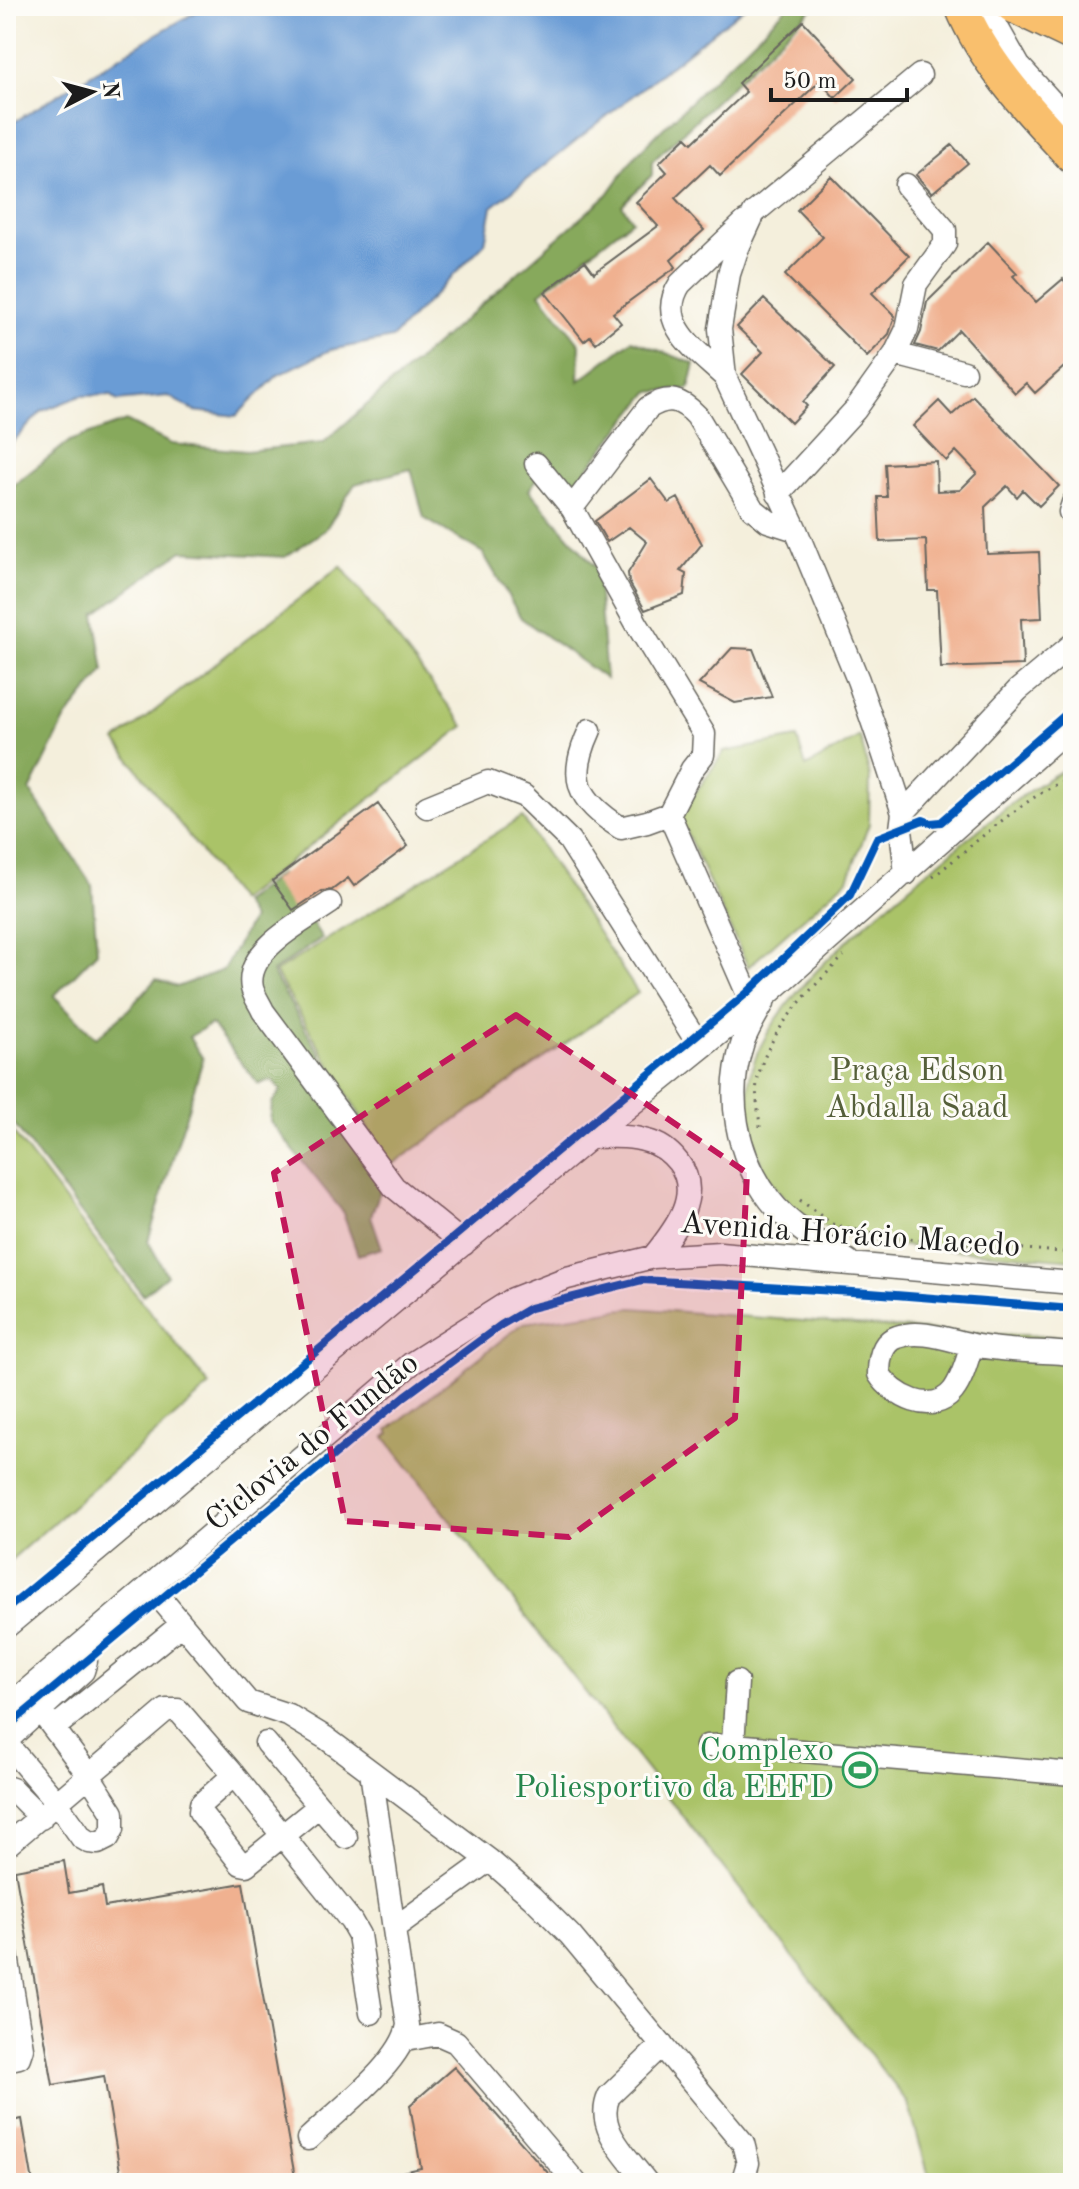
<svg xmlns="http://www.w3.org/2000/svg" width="1079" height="2189" font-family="'Old Standard TT',serif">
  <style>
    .green { fill: #aac368; stroke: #637042; stroke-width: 2 }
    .forest { fill: #87a95c; stroke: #52623c; stroke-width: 2 }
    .water { fill: #6b9cd5; stroke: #445c78; stroke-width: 2 }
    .building { fill: #f0b190 }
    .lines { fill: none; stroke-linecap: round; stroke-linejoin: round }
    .minor-casing { stroke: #68665f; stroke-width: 25 }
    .highway-casing { stroke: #68665f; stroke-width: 35 }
    .path { stroke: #68665f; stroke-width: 3; stroke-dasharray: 2 6; stroke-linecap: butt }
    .minor { stroke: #fff; stroke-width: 22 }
    .highway { stroke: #f9bf6d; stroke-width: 32 }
    .cycleway-casing { stroke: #fdfcf7; stroke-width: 13 }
    .cycleway { stroke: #0057b8; stroke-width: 8 }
    .marked { fill: #c2185b; fill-opacity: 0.2; stroke: #c2185b; stroke-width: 6; stroke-dasharray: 16 10; stroke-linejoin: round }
    .labels { text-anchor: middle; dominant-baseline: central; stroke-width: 6; stroke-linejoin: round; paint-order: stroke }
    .park-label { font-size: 32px; fill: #555f3a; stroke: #fdfcf7 }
    .street-label { font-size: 32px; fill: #1c1c1c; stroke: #fdfcf7 }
    .leisure-label { font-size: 32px; fill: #27864d; stroke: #fdfcf7; text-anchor: end }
  </style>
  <rect width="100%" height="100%" fill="#fdfcf7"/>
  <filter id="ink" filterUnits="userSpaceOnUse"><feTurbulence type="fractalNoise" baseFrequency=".0125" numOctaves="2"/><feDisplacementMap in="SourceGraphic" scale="16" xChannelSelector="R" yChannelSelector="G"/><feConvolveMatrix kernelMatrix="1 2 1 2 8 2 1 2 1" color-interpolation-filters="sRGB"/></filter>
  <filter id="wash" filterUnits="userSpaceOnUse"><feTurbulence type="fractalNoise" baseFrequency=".006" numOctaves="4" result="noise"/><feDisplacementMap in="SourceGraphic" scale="32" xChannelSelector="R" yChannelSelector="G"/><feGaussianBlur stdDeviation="1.8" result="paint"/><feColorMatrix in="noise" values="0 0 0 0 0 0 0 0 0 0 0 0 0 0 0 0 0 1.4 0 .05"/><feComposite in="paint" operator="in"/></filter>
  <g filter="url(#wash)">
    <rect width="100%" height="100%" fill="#f4efdc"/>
    <!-- green -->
    <path class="green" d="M341 566 464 726 239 901 116 741Z
      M860 736 870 777 869 824 848 879 748 967 679 816 724 752 797 738 806 767Z
      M1073 765V1260C1033 1257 992 1253 952 1250 912 1247 869 1245 832 1230 800 1218 768 1187 758 1154 749 1123 743 1090 755 1059 783 986 886 906 945 857 986 824 1026 788 1073 765Z
      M522 817 638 993 390 1166 275 972Z
      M6 1123 135 1293 210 1386 6 1564Z
      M632 1308 961 1333 1073 1337V2183H931L908 2103 385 1437 390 1433 388 1430 523 1323Z"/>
    <!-- forest -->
    <path class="forest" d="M788 6H815L652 162V175L622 205 632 220 540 293 580 344 579 381 632 340 695 364 689 389 649 392 566 495 537 479 529 490 597 569 606 679 521 618 483 553 424 518 411 469 355 484 325 530 285 557 182 551 95 614 104 671 66 718 30 791 92 885 97 952 54 996 96 1038 127 1011 156 979 177 987 223 970 252 919 242 903 280 874 322 938 272 972 388 1170 371 1216 382 1248 358 1255 342 1211 270 1121 272 1103 281 1090 272 1080 258 1084 211 1024 189 1037 203 1059 148 1241 167 1275 143 1295 6 1114V491L70 441 126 421 171 444 246 451 323 443 608 194 636 155Z"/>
    <!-- water -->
    <path class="water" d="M207 6H746L492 207 485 243 392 338 330 350 278 375 236 416 194 411 168 396 117 401 111 395 80 396 42 411 6 449V127L153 36Z"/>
    <g id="blocks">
      <!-- building -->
      <path class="building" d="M803 21 856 78 835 98 820 81 720 176 710 165 675 198 704 230 671 260 676 267 613 313 621 323 596 343 590 336 584 341 545 292 585 261 594 273 658 226 636 202 667 172 659 163 686 137 692 143 746 92 738 83Z
        M952 145 968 163 932 193 916 175Z
        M831 176 909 256 872 293 895 316 889 334 867 357 785 275 823 237 797 210Z
        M988 242 1017 273 1013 276 1036 302 1063 279 1073 291V359L1035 393 1026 383 1015 393 959 330 938 351 915 345 921 332 927 302Z
        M764 299 835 367 803 402 807 406 791 423 742 374 763 352 737 327Z
        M973 396 1059 486 1039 506 1023 490 1017 497 1007 486 985 507 987 554 1039 552 1042 618 1021 619 1023 665 941 668 937 590H928L926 540 880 542 878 497H887L885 464 936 461 937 491 960 490 977 473 956 451 946 461 913 426 939 401 952 415Z
        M651 479 669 503 678 498 702 544 680 571 686 574 684 595 645 610 629 582 628 573 647 542 629 527 607 542 595 521Z
        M732 648 753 649 772 697 735 703 699 684Z
        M378 804 408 846 354 886 348 878 332 890 322 891 293 910 272 881Z
        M64 1861 69 1893 102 1887 105 1907 243 1883 296 2183H122L104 2076 53 2085 15 1870Z
        M454 2067 557 2183H383V2176L421 2168 410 2105Z
        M22 2119 33 2183H6V2122Z"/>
    </g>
  </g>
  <g filter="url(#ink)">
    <use href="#blocks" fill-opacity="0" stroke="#68665f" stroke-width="2"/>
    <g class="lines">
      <!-- minor casing -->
      <g class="minor-casing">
        <path id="minor" d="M985 6 1019 66 1073 125
          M895 354 964 372
          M725 377C699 352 654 324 680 284L745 222
          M536 464 572 508
          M778 494 855 410 895 354 907 329 916 284 945 244V230L906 185
          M1070 512 1073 503
          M590 730C568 778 576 799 621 828L647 822 669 814
          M427 807 488 782 524 796 569 840 694 1037 704 1046
          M903 813 1018 690 1073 644
          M906 874 901 829 903 813 883 752 858 680 796 530 725 377 720 329 729 274 737 250 754 213 920 75
          M330 903C304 921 244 950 252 988 254 996 260 1004 263 1011L394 1187 464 1244
          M763 1003C756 1016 748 1028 743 1042 725 1095 736 1155 770 1200 789 1225 822 1244 848 1261
          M753 1006 669 814 692 769 703 755 704 734 638 626 572 508 648 408C669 395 681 399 697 416L752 508 768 521 796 530
          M591 1137C609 1137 629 1135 647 1141 660 1144 670 1152 678 1162 704 1195 673 1232 653 1257
          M972 1345C967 1360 963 1378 953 1391 932 1417 893 1396 879 1374 879 1360 881 1342 897 1337 923 1328 953 1342 978 1346 1009 1352 1042 1351 1073 1354
          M150 1586 248 1702 288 1715 326 1738 489 1860 532 1897 570 1935 743 2143 748 2163 742 2183
          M6 1627 591 1137 767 995 1073 724
          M6 1708 412 1363 513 1299 567 1278 653 1257 720 1253 1073 1283
          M54 1728 182 1624
          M6 1741 83 1671 86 1661V1640
          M6 1743 57 1803 82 1838 89 1842 98 1843 108 1838 113 1829V1813L90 1777 40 1710
          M733 1745 737 1682
          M707 1746 733 1745 1073 1774
          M234 1775 201 1804 200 1812 241 1864 246 1865 319 1806 266 1743
          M6 1787 12 1789 41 1818
          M319 1806 346 1837
          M6 1846 166 1710H178L234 1775 351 1921 359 1935 371 2013
          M395 1928 489 1860
          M6 1949 22 2048 19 2057 6 2060
          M406 2040 438 2034 456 2042 576 2183
          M308 2139C337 2111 402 2063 408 2025L371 1772
          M647 2183C629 2158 594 2129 609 2096L662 2045"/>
      </g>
      <!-- highway casing -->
      <g class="highway-casing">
        <path id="highway" d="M961 6C985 65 1031 112 1073 158
          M1012 6 1073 35"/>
      </g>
      <!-- path -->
      <path class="path" d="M933 877C973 845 1026 795 1073 777
        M760 1127C759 1113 755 1097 757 1083 765 1033 810 990 844 956
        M800 1200 832 1224 871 1233 916 1240 1073 1253"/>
      <!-- minor -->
      <use href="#minor" class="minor"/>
      <!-- highway -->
      <use href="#highway" class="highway"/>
      <!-- cycleway casing -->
      <g class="cycleway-casing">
        <path id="cycleway" d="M6 1610 747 993 850 895 877 838 923 820 931 823 941 822 1073 708
          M6 1728 405 1396 501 1325 530 1308 642 1280 870 1293 1073 1309"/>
      </g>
      <!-- cycleway -->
      <use href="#cycleway" class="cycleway"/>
    </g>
  </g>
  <!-- marked area -->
  <path class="marked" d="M516 1015 747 1173 735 1418 569 1537 345 1521 274 1173Z"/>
  <!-- icons -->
  <defs>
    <g id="stadium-ring" transform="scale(1.8)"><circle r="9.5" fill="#fdfcf7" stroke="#2e9e5b" stroke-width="1.5"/><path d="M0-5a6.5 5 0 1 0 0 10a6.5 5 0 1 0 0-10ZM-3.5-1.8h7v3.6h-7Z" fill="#2e9e5b"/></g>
  </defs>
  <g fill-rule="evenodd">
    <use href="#stadium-ring" x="860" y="1770"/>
  </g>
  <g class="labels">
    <!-- park labels -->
    <g class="park-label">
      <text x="917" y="1072">Praça Edson<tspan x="917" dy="37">Abdalla Saad</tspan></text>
    </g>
    <!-- street labels -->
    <g class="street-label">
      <text transform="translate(850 1236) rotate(4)">Avenida Horácio Macedo</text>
      <text transform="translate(313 1443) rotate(-39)">Ciclovia do Fundão</text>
    </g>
    <!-- leisure labels -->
    <g class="leisure-label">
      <text x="834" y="1752">Complexo<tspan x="834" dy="37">Poliesportivo da EEFD</tspan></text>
    </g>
  </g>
  <!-- margin -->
  <rect width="1079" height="2189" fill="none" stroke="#fdfcf7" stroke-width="32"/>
  <!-- north arrow -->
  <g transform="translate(92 92) rotate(84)" stroke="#fdfcf7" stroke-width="6" paint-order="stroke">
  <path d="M0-6L14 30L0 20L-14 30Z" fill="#1c1c1c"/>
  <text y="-12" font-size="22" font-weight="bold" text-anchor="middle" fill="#1c1c1c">N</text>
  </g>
  <!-- scale -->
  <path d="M771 88v12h136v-12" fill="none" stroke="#1c1c1c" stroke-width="4"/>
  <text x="783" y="88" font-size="24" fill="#1c1c1c" stroke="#fdfcf7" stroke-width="6" paint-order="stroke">50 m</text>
</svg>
